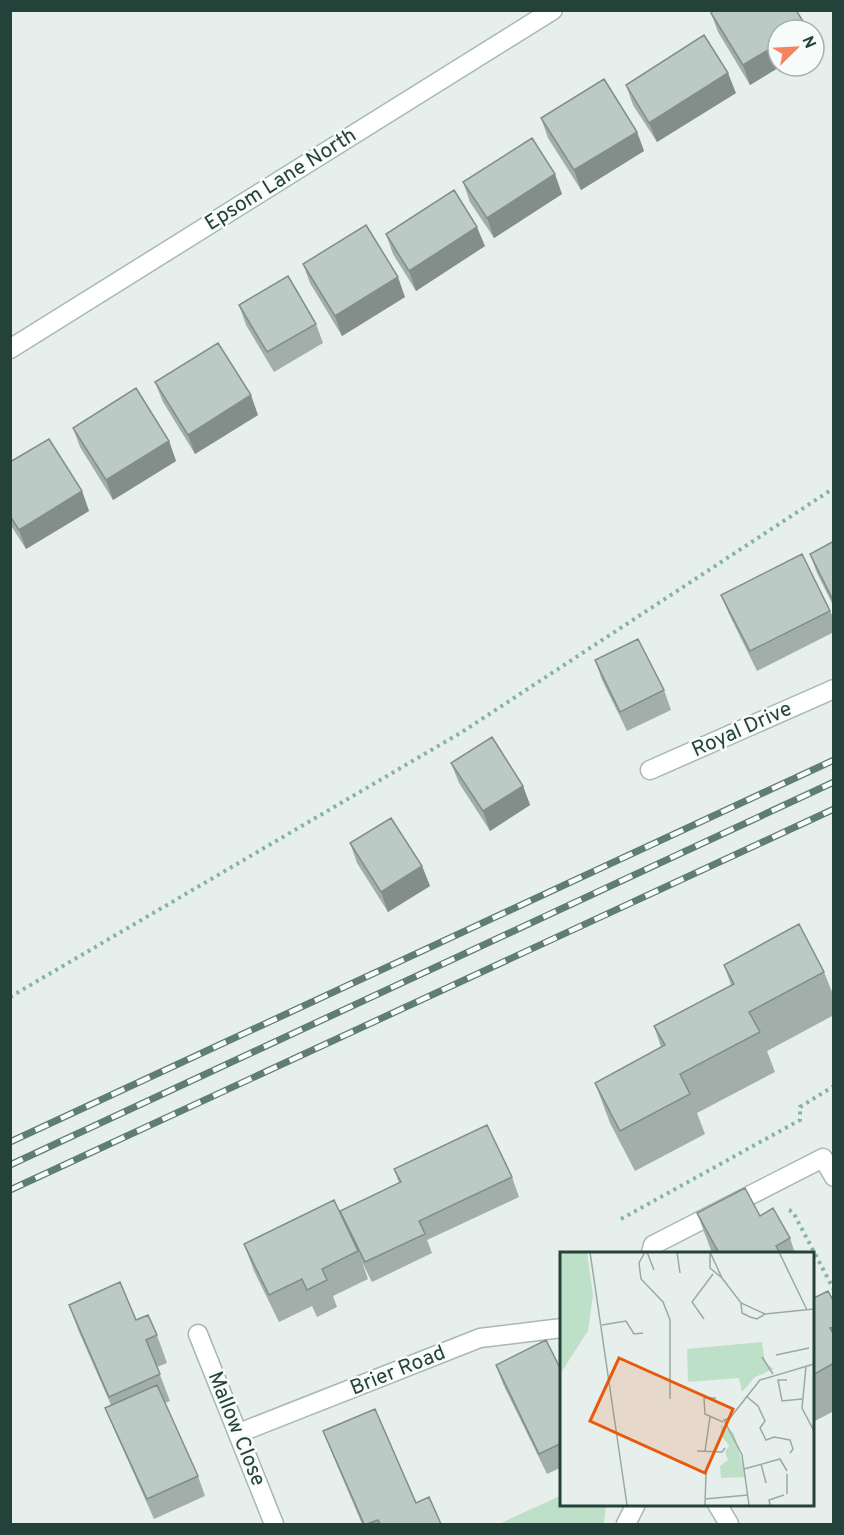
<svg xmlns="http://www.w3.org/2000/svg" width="844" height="1535" font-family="Overpass,sans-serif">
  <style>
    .green { fill: #bfe0c8 }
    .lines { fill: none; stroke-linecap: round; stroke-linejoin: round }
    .street-casing { stroke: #a8b8b2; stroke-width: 21 }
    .secondary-casing { stroke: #a4bbb3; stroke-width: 21 }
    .path { stroke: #86b3a5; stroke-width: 4; stroke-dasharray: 3 4.5; stroke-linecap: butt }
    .street { stroke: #fff; stroke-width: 18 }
    .secondary { stroke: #fff; stroke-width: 18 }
    .rail-casing { stroke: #5f7d75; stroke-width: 7 }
    .rail { stroke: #f7fbf9; stroke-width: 4.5; stroke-dasharray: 14; stroke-linecap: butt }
    .wall { fill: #a1aea9 }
    .shaded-wall { fill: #838d89 }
    .building { fill: #bbcac4; stroke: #838d89; stroke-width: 1.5 }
    .labels { text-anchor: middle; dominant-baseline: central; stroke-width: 5; stroke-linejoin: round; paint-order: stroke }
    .street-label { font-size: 21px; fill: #24423a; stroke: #f7fbf9 }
    .inset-road { fill: none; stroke: #98aaa4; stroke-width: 1.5 }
    .view { fill: #e8590c; fill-opacity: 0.15; stroke: #e8590c; stroke-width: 3 }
    .inset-edge { fill: none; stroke: #24423a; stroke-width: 3 }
  </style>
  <rect width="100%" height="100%" fill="#e6efeb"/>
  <!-- green -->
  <path class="green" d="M562 1495V1504H606L604 1524H499Z"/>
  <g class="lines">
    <!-- street casing -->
    <g class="street-casing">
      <path id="street" d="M650 770 834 689
        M651 1253 653 1245 823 1158 834 1177
        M198 1334 274 1524
        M239 1433 480 1338 562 1328
        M717 1504 729 1524
        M626 1524 636 1504"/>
    </g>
    <!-- secondary casing -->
    <g class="secondary-casing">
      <path id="secondary" d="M10 349 553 10"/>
    </g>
    <!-- path -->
    <path class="path" d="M10 997 462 732 834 488
      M789 1210 793 1212 834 1290
      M621 1219 800 1120V1107L834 1086"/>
    <!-- street -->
    <use href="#street" class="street"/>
    <!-- secondary -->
    <use href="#secondary" class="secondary"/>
    <!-- rail casing -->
    <g class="rail-casing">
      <path id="rail" d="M10 1142 834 760
        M10 1165 834 782
        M10 1190 834 809"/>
    </g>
    <!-- rail -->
    <use href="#rail" class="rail"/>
  </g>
  <!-- wall -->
  <path class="wall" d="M711 13 778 66H781L750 85 718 32Z
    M626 85 736 93 657 142 633 105Z
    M541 118 637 132 644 151 581 190 548 138Z
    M463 182 562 194 494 238 470 202Z
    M386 234 485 246 416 291 393 254Z
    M303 264 405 297 342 336 310 283Z
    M239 305 316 324 323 343 274 372 246 325Z
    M155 382 258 415 195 454 163 402Z
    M73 428 169 441 176 461 113 500 80 447Z
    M10 462 82 491 89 511 26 549 10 524Z
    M834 541V607L817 573 810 554Z
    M721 595 830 611 834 619V632L757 671 729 614Z
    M595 660 664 690 671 710 627 731 602 680Z
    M451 763 523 786 530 805 490 831 459 783Z
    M350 843 422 866 430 886 388 912 357 863Z
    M724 965 824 972 834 997V1015L767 1051 775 1072 697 1113 705 1134 635 1171 610 1123 595 1083 661 1047 654 1026 731 985Z
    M394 1169 512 1177 519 1197 427 1240 432 1253 372 1282 362 1262 368 1279 333 1296 337 1307 317 1317 312 1306 279 1322 254 1271 244 1244 341 1216 399 1183Z
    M697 1213 760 1216 790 1238 795 1253H712Z
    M813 1295 814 1298 834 1302V1411L813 1422Z
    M69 1305 136 1320 157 1335 167 1363 157 1367 170 1401 165 1403 198 1476 205 1496 154 1519 113 1427 105 1408 111 1405 79 1332Z
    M496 1365 562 1372V1467L547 1474 503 1384Z
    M323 1431 416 1503 441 1524H362L331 1451Z"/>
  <!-- shaded-wall -->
  <path class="shaded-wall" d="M778 44V66H781L750 85 743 65Z
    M728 73 736 93 657 142 649 123Z
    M637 132 644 151 581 190 574 170Z
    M555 174 562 194 494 238 487 218Z
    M477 227 485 246 416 291 409 271Z
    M398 277 405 297 342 336 335 316Z
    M251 395 258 415 195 454 188 435Z
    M169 441 176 461 113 500 106 480Z
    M82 491 89 511 26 549 19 530Z
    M523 786 530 805 490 831 483 811Z
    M422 866 430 886 388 912 381 892Z"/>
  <!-- building -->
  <path class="building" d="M714 10H796L806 26 800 30H778V44L743 65 711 13Z
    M704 35 728 73 649 123 626 85Z
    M604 79 637 132 574 170 541 118Z
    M532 138 555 174 487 218 463 182Z
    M454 190 477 227 409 271 386 234Z
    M366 225 398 277 335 316 303 264Z
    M288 276 316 324 267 352 239 305Z
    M218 343 251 395 188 435 155 382Z
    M136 388 169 441 106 480 73 428Z
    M49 439 82 491 19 530 10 516V462Z
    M834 541V602L810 554Z
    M802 554 830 611 750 651 721 595Z
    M638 639 664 690 620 712 595 660Z
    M492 737 523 786 483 811 451 763Z
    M391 818 422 866 381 892 350 843Z
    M799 924 824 972 749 1012 760 1032 680 1074 690 1094 620 1131 595 1083 665 1045 654 1026 734 984 724 965Z
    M487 1125 512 1177 419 1221 425 1234 365 1262 340 1211 401 1182 394 1169Z
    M745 1188 760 1216 773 1208 790 1238 776 1246 780 1253H719L697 1213Z
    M334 1200 358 1251 322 1269 327 1280 307 1290 302 1279 269 1295 244 1244Z
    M120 1282 136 1320 148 1315 157 1335 146 1340 160 1374 109 1397 69 1305Z
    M828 1291 834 1302V1327L830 1328 834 1335V1363L813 1375V1295L814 1298Z
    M546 1340 562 1372V1443L539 1454 496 1365Z
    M157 1385 198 1476 147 1499 105 1408Z
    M375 1409 416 1503 429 1497 441 1524H380L378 1520 367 1524H364L323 1431Z"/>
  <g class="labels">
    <!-- street labels -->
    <g class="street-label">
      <text transform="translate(281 180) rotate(-32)">Epsom Lane North</text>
      <text transform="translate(742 730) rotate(-24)">Royal Drive</text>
      <text transform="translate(398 1371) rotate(-22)">Brier Road</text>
      <text transform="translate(236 1429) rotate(68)">Mallow Close</text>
    </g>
  </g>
  <!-- overview -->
  <g transform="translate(560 1252)">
    <rect width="254" height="254" fill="#e6efeb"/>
    <path d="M0 0H27L33 43 28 79 0 122ZM202 90 205 111 214 117 195 125 182 140 179 126 128 130 127 97ZM161 173 174 181 186 225 161 226 160 214 168 208 165 200 169 194 161 183Z" fill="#bfe0c8"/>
    <path class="inset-road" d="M30 0 67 253M85 0 79 11 81 27 103 50 110 68V147M87 0 94 18M117 0 120 21M150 0 162 26 181 51 205 62 254 57M219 0 247 58M150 2V16L162 26M181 51 182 61 190 65 197 67 205 62M144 67 132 50 153 22M42 73 66 69 74 82 83 81M216 103 249 96M202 105 213 122M246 114 242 156 254 179M227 128H218L222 149 242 147M186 144 198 154 205 169 200 176 206 188 214 185 230 188 233 197 230 201M156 146H144L145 162 163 170M137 199 162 200 165 196M145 199 150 165M201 212 206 231M184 217 220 207 227 219M227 242V222M145 247 188 243M145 253 146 220M189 253 182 203 164 168 170 166 200 128 254 112M210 253 209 248 224 243"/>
    <path class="view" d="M59 106 173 157 145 221 30 169Z"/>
    <rect width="254" height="254" class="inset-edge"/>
  </g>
  <!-- border -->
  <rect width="844" height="1535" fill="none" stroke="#24423a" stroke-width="24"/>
  <!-- north arrow -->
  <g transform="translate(796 48) rotate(66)"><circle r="28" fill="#f7fbf9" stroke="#a3b1ad" stroke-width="1.5"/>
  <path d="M0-4.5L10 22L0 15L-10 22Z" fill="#f4845f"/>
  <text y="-9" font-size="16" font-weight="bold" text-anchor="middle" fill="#24423a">N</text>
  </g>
</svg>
